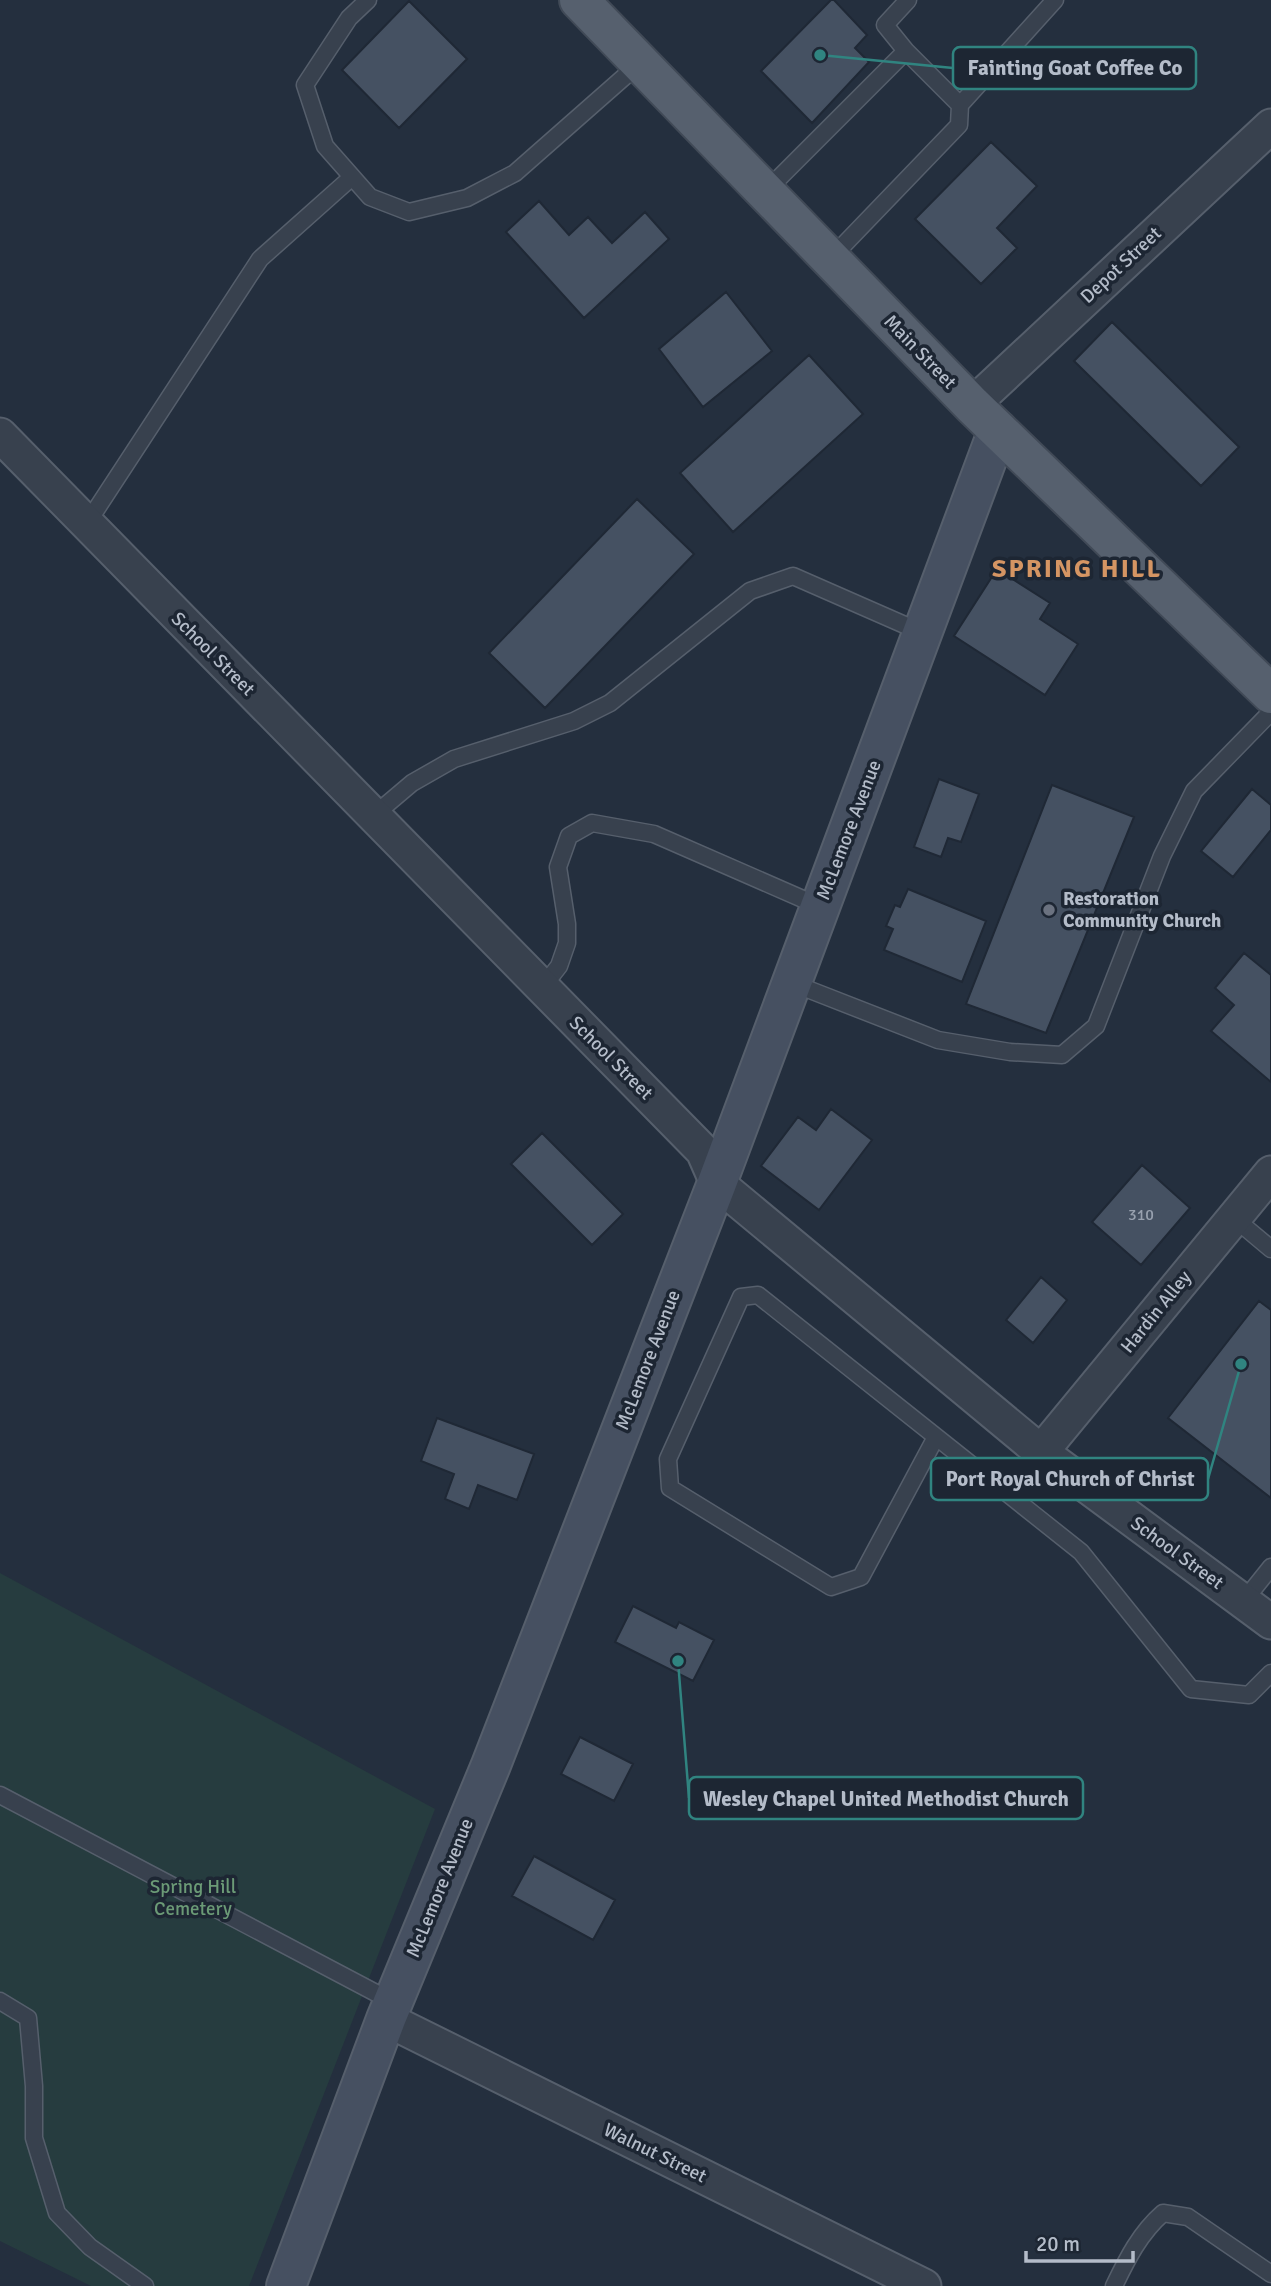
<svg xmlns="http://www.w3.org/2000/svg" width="1271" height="2286" font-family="Signika,sans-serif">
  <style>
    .green { fill: #263c3f }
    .building { fill: #455162; stroke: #1f2835; stroke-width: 2 }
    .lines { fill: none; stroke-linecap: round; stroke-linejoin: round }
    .lane-casing { stroke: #565f6c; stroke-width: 19 }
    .street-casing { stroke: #565f6c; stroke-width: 37 }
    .secondary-casing { stroke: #565f6c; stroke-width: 42 }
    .primary-casing { stroke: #414a57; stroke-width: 42 }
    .lane { stroke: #38414e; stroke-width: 16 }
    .street { stroke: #38414e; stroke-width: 33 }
    .secondary { stroke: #465061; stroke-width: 38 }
    .primary { stroke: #56606e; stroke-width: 38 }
    .worship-dot { fill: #6b7280; stroke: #1d2633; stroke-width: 2.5 }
    .labels { text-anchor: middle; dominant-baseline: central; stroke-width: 7; stroke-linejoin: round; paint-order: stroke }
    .number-label { font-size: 16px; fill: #98a1af }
    .street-label { font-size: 19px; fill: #b4bcc9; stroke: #1d2633 }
    .poi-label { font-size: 19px; font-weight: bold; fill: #b4bcc9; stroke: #1d2633; text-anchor: start }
    .park-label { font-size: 19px; fill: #6b9a76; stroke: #1d2633 }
    .district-label { font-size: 26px; font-weight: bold; letter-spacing: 2px; fill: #d59563; stroke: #1d2633 }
    .leader { fill: none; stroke: #308480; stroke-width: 2.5 }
    .callout-dot { fill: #308480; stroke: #1d2633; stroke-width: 2.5 }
    .callout { fill: #1d2633; stroke: #308480; stroke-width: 2.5 }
    .callout-label { font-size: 21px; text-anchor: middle; font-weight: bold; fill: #b4bcc9 }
  </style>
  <rect width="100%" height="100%" fill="#242f3e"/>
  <!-- green -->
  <path class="green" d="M0 1573 435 1809 249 2286H91L0 2241Z"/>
  <!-- building -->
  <path class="building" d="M831 0H834L867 35 855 48 869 62 812 123 761 71Z
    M409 1 467 59 399 128 342 70Z
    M991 142 1037 186 997 228 1017 248 981 284 915 219Z
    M539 201 569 235 588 217 612 243 645 212 669 239 584 318 506 232Z
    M726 292 772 351 703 407 659 349Z
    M1112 322 1239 447 1201 486 1074 361Z
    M809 355 863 414 733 532 680 473Z
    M637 499 694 554 545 708 489 653Z
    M997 569 1050 603 1040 619 1078 644 1045 695 954 636Z
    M939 779 979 794 961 842 948 838 941 857 914 847Z
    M1052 785 1134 817 1046 1033 966 1004Z
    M1252 789 1271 805V830L1233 877 1201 851Z
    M908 889 986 921 962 982 884 950 893 929 886 926 895 905 900 907Z
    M1244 953 1271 975V1082L1211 1031 1234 1005 1215 988Z
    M831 1109 872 1140 819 1210 761 1166 798 1117 816 1130Z
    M542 1133 623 1214 592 1245 511 1164Z
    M1142 1165 1190 1208 1141 1265 1092 1222Z
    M1041 1277 1067 1300 1033 1343 1006 1320Z
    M1259 1301 1271 1310V1498L1168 1418Z
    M437 1418 534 1454 517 1500 478 1485 469 1509 445 1499 454 1474 421 1461Z
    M633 1606 676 1628 679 1622 714 1640 693 1681 615 1642Z
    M580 1737 633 1764 614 1801 561 1774Z
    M534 1856 615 1900 593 1940 512 1896Z"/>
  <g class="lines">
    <!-- lane casing -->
    <g class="lane-casing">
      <path id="lane" d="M368 0 349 18 305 85 325 146 370 197 409 212 467 198 515 173 640 63
        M908 0 885 25 906 51 960 105
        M765 192 906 51
        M830 259 959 125 960 105 1055 0
        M86 525 260 259 352 177
        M373 816 412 783 454 759 574 721 610 703 750 591 793 576 923 633
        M792 983 938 1040 1010 1052 1062 1055 1096 1026 1162 856 1194 791 1271 712
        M542 988 559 966 567 943V924L558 867 569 836 592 823 654 834 821 907
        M1234 1218 1271 1249
        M936 1437 861 1577 831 1587 670 1488 668 1459 741 1297 758 1295 1081 1552 1191 1689 1249 1695 1271 1673
        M1243 1602 1271 1567
        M0 1795 393 2002
        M0 2001 28 2018 34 2086V2138L57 2213 90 2247 145 2286
        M1114 2286C1127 2259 1140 2233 1163 2213L1188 2217 1271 2274"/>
    </g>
    <!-- street casing -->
    <g class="street-casing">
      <path id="street" d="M972 405 1271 126
        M0 435 703 1151 717 1183 1041 1452 1271 1622
        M1041 1452 1271 1173
        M386 2019 924 2286"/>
    </g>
    <!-- secondary casing -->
    <g class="secondary-casing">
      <path id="secondary" d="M286 2286 386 2019 491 1765 717 1183 998 430"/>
    </g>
    <!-- primary casing -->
    <g class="primary-casing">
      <path id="primary" d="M579 0 972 405 1271 694"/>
    </g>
    <!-- lane -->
    <use href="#lane" class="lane"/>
    <!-- street -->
    <use href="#street" class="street"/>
    <!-- secondary -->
    <use href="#secondary" class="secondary"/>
    <!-- primary -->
    <use href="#primary" class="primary"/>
  </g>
  <!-- markers -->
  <circle class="worship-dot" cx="1049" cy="910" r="7"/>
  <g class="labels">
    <!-- number labels -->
    <g class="number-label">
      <text x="1141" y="1215">310</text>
    </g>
    <!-- street labels -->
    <g class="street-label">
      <text transform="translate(1121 265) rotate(-43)">Depot Street</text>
      <text transform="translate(920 352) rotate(46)">Main Street</text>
      <text transform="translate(213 654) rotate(45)">School Street</text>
      <text transform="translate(849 830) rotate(-69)">McLemore Avenue</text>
      <text transform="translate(611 1058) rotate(45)">School Street</text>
      <text transform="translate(1156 1312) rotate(-51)">Hardin Alley</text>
      <text transform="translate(648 1360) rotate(-69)">McLemore Avenue</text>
      <text transform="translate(1177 1553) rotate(36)">School Street</text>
      <text transform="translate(440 1888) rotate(-68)">McLemore Avenue</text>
      <text transform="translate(655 2153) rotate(26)">Walnut Street</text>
    </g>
    <!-- poi labels -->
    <g class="poi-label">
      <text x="1063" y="899">Restoration<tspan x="1063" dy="22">Community Church</tspan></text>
    </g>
    <!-- park labels -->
    <g class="park-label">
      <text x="193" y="1887">Spring Hill<tspan x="193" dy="22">Cemetery</tspan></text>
    </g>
    <!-- district labels -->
    <g class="district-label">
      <text x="1077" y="569">SPRING HILL</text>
    </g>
  </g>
  <!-- callouts -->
  <path class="leader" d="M820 55L953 68M1241 1364L1208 1479M678 1661L689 1798"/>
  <g class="callout-dot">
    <circle cx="820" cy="55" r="7"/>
    <circle cx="1241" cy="1364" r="7"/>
    <circle cx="678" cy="1661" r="7"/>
  </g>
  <g class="callout">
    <rect x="953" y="47" width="243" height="42" rx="7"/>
    <rect x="931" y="1458" width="277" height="42" rx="7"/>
    <rect x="689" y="1777" width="394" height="42" rx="7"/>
  </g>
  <g class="callout-label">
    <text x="1075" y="75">Fainting Goat Coffee Co</text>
    <text x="1070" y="1486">Port Royal Church of Christ</text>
    <text x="886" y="1806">Wesley Chapel United Methodist Church</text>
  </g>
  <!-- scale -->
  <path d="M1026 2251v10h107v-10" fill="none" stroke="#b4bcc9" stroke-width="3.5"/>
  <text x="1036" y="2251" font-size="21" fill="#b4bcc9" stroke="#1d2633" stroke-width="5" paint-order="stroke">20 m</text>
</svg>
